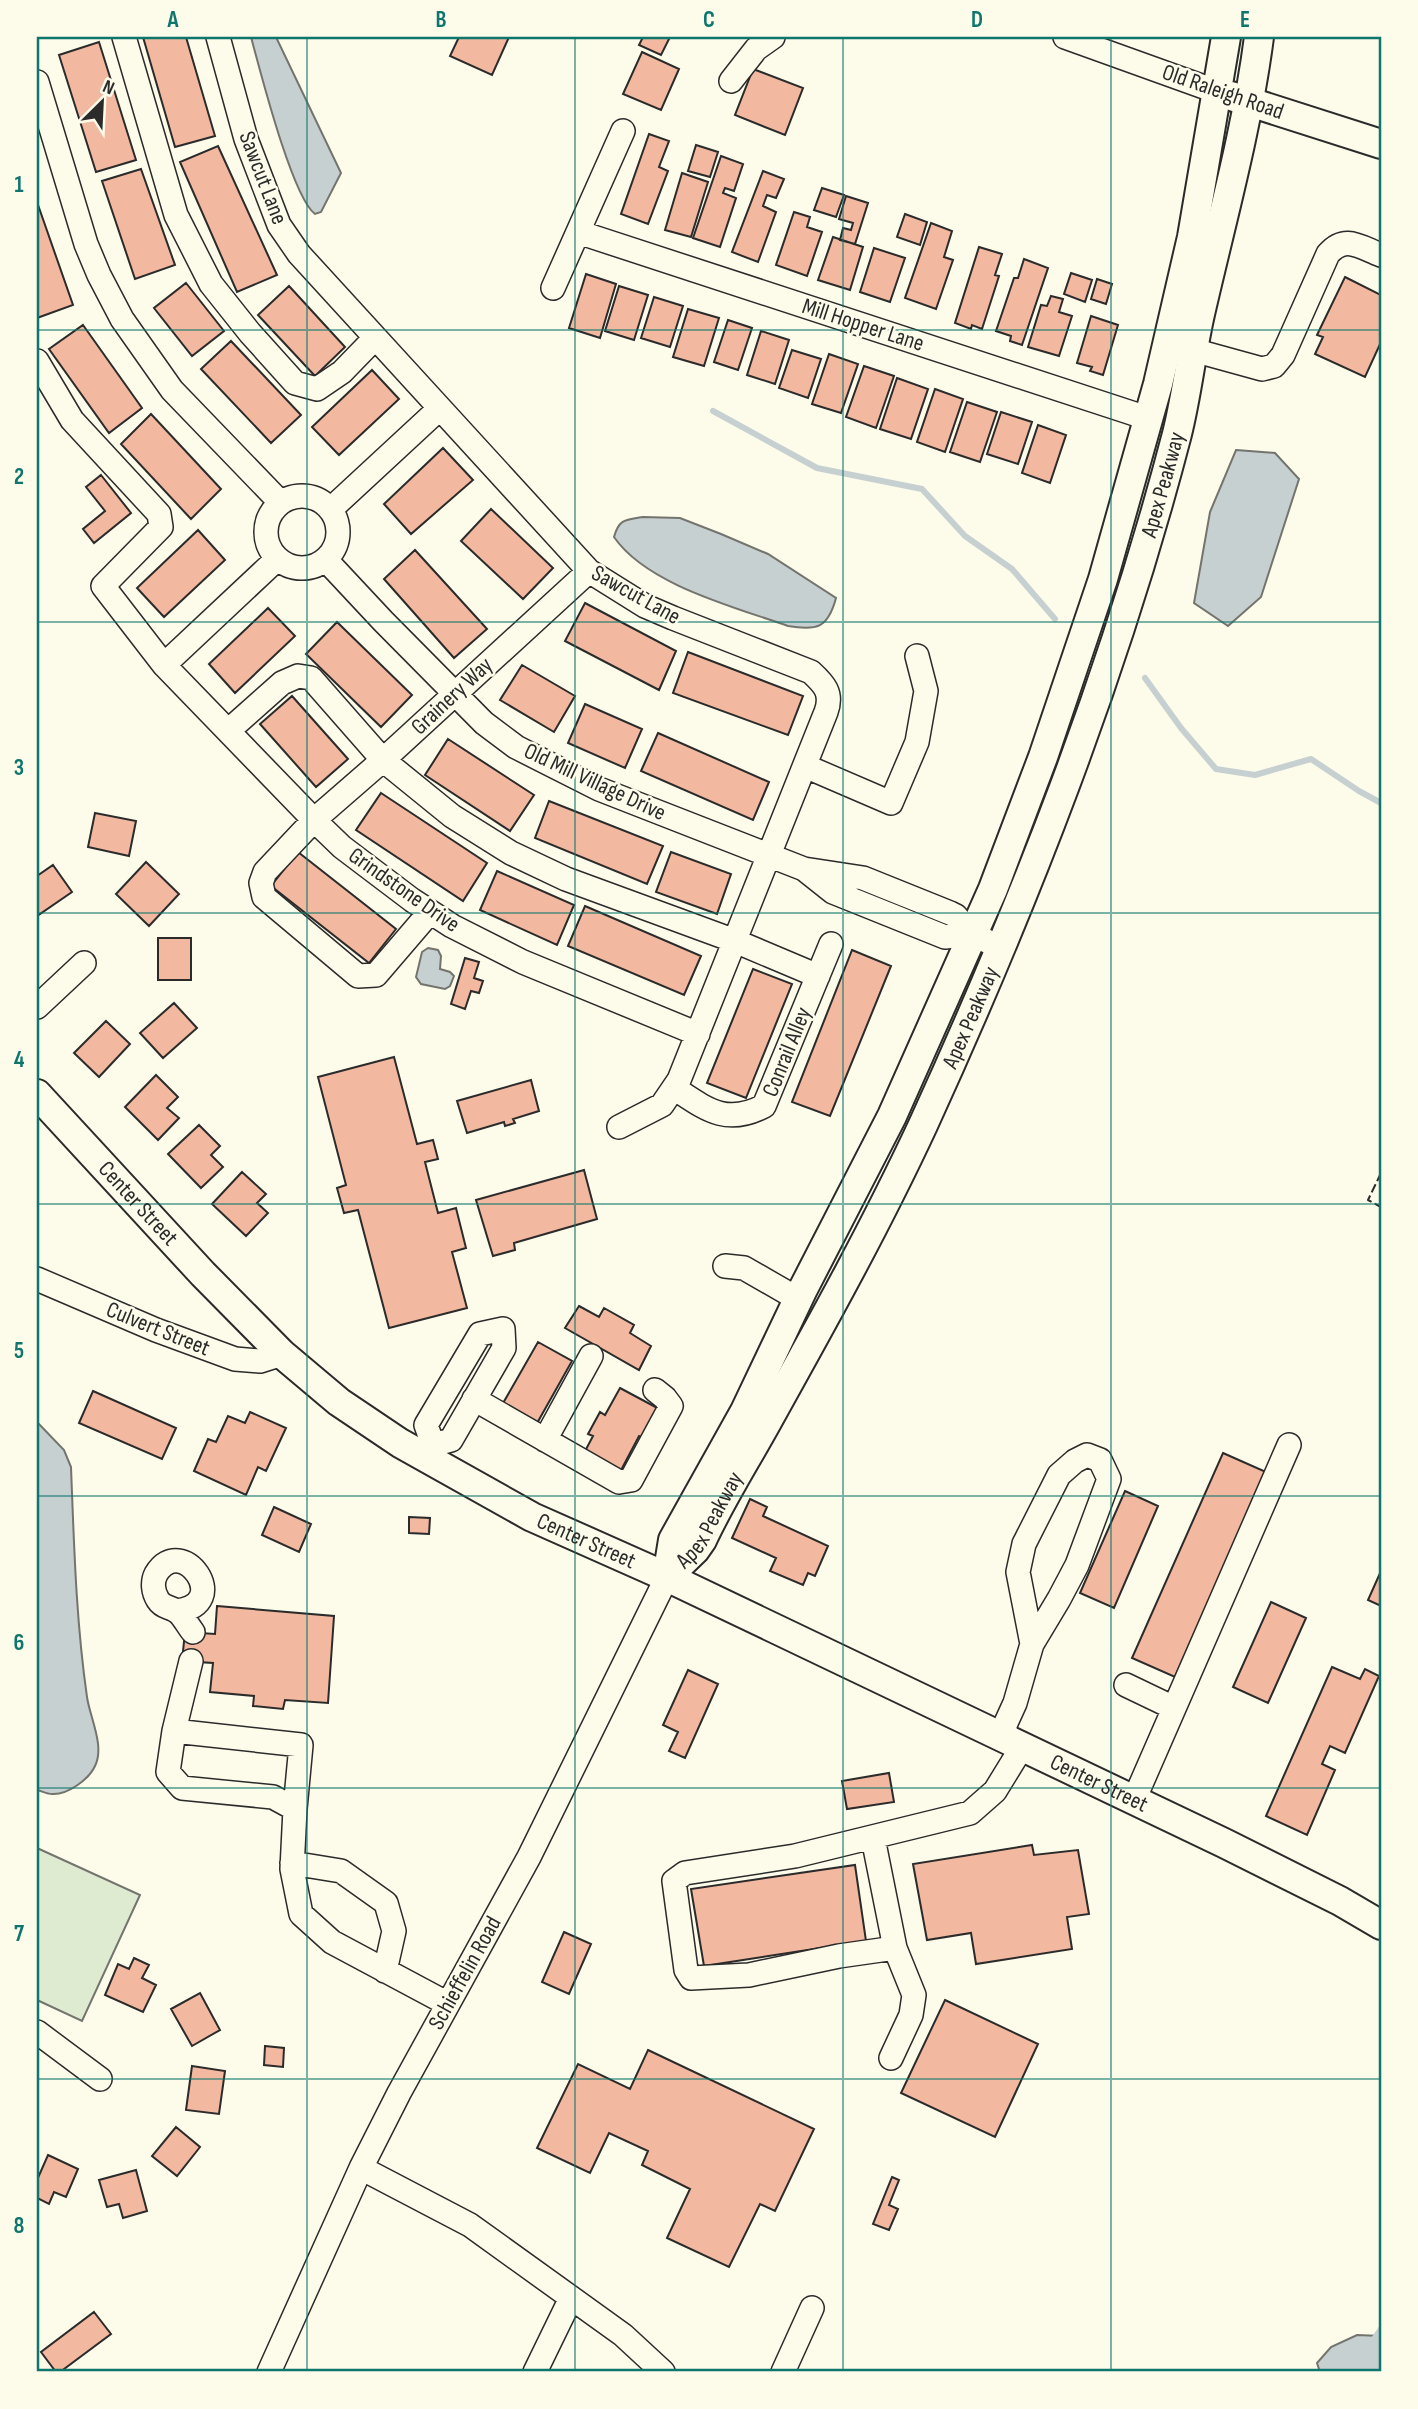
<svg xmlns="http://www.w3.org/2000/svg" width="1418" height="2409" font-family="'Sofia Sans Condensed',sans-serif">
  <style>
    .green { fill: #deebd1; stroke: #74746e; stroke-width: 2 }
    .water { fill: #c7d0d0; stroke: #74746e; stroke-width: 2 }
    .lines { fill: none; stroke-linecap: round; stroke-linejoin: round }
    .stream { stroke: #c7d0d0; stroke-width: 6 }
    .building { fill: #f2b8a0; stroke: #2b2b2b; stroke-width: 2 }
    .minor-casing { stroke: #2b2b2b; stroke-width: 26 }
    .major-casing { stroke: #2b2b2b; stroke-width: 32 }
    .minor { stroke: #fdfbea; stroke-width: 23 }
    .major { stroke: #fdfbea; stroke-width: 28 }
    .fence { stroke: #2b2b2b; stroke-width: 2; stroke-dasharray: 9 3.5; stroke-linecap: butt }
    .grid { fill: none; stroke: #0f766e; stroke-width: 2; stroke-opacity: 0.55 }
    .labels { text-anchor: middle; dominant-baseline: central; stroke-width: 5; stroke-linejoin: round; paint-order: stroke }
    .street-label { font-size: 23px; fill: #2b2b2b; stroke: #fdfbea }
    .neatline { fill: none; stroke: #0f766e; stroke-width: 2.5 }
    .grid-label { font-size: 23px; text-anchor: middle; font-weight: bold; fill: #0f766e }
  </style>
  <rect width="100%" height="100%" fill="#fdfbea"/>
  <!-- green -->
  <path class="green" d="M37 1848 140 1895 82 2021 37 2000Z"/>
  <!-- water -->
  <path class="water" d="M251 37H276L341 173 321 212 315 214C292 197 260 70 251 37Z
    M1236 450 1275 453 1299 479 1261 597 1228 626 1194 603 1210 512Z
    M643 517 680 518 721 534 768 554 836 598C828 628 817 631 788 626 735 607 647 585 614 537 619 519 625 520 643 517Z
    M428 948 438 950 441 956 440 969 450 972 454 976 450 986 445 989 421 984 416 977 422 952Z
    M37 1422 64 1450 71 1467C74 1544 76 1621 87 1697 90 1718 105 1746 95 1766 89 1779 68 1795 52 1794 47 1794 42 1791 37 1790Z
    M1357 2335 1381 2336V2372H1320L1317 2363 1331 2347Z"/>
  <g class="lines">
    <!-- stream -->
    <path class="stream" d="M713 411 817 468 922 489 965 536 1012 569 1055 619
      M1145 678 1181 728 1216 769 1255 775 1311 759 1359 791 1381 803
      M1372 2342 1381 2329"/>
  </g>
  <!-- building -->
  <path class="building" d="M143 37H186L215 136 175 147Z
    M459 37H509L492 75 450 56Z
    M643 37H670L661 55 639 45Z
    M99 42 136 160 96 172 59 55Z
    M642 52 679 69 661 110 623 94Z
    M753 69 803 88 785 135 735 115Z
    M649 134 669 141 659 167 668 171 648 224 621 214Z
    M696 145 718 152 710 177 688 171Z
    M218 146 277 275 237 292 180 162Z
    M721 156 743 164 734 191 725 188 723 193 736 198 720 247 693 238Z
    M141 169 175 265 135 279 102 181Z
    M763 171 784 179 776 198 767 195 763 206 776 212 758 262 732 252Z
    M682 173 708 182 691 237 665 230Z
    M822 188 844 195 836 217 814 210Z
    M846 196 868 203 855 244 840 240 843 228 851 230 853 223 839 219Z
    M37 202 73 305 37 318Z
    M794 212 810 217 807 227 822 232 807 276 776 265Z
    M905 214 927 222 920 245 897 237Z
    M931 223 952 231 944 257 953 260 936 309 905 298Z
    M833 237 863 247 850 290 818 280Z
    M979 247 1002 254 995 275 999 276 982 329 972 325 971 329 955 323Z
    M874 248 905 258 890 302 860 292Z
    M1024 259 1048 268 1022 345 1010 341 1011 336 996 331 1014 278H1018Z
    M1071 273 1092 280 1085 302 1064 294Z
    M586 274 616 284 600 338 569 328Z
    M1345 277 1381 295V342L1365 377 1315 354 1323 337 1317 335Z
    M1097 279 1112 284 1106 304 1091 299Z
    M186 283 224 331 192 356 154 308Z
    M289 286 345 347 315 376 258 315Z
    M619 286 648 295 634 340 605 331Z
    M1051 296 1063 299 1059 312 1072 316 1059 356 1028 347 1041 305 1047 306Z
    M654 297 683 306 670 347 641 338Z
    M688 309 719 318 704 366 673 357Z
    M1091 316 1118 325 1103 375 1090 371 1092 367 1077 363Z
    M728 320 752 328 738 370 714 362Z
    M83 325 142 408 109 433 49 349Z
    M761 331 789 340 775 384 747 375Z
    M231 341 301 415 271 443 201 369Z
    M792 350 821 359 808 398 779 388Z
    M829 354 858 364 841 413 812 404Z
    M864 366 894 376 876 428 846 417Z
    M372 370 399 399 339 455 312 427Z
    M897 378 928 389 911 439 880 429Z
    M935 389 963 399 945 452 917 442Z
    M967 402 997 412 980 462 950 452Z
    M1001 412 1032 422 1018 464 987 454Z
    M151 414 221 489 191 519 121 444Z
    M1038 425 1066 435 1050 483 1022 473Z
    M443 448 473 480 411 534 384 504Z
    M101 475 131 513 94 543 83 529 105 511 86 487Z
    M491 509 553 568 523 599 461 541Z
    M198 530 225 560 164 617 137 588Z
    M415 550 487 629 454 658 384 579Z
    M585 603 676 651 659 690 565 641Z
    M268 608 295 636 235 693 209 664Z
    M337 622 412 695 381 727 306 654Z
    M688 652 803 696 788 735 673 693Z
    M522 665 575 696 554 732 500 700Z
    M292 696 348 759 316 787 260 724Z
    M585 704 642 729 625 768 568 743Z
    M658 733 769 782 753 820 641 771Z
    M448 739 534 795 510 831 425 775Z
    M381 793 487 863 463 901 356 830Z
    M549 801 663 846 647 884 535 838Z
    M95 813 136 821 129 856 88 847Z
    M298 852 396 929 369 963 271 886Z
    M671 852 731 874 717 914 656 892Z
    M146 862 179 894 149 926 116 894Z
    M53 865 72 892 37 916V876Z
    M497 871 574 905 557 945 480 910Z
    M585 906 701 956 684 995 568 946Z
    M158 938H191V980H158Z
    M852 950 891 966 830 1116 792 1102Z
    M465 958 479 962 474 978 483 981 479 993 471 991 465 1009 451 1004Z
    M753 969 792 984 746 1098 707 1083Z
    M174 1003 197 1028 163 1058 140 1033Z
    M106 1021 130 1044 99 1077 74 1053Z
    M394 1057 417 1144 433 1140 438 1159 425 1162 438 1213 456 1208 466 1248 452 1252 467 1308 389 1328 358 1210 344 1213 337 1188 346 1185 318 1077Z
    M156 1075 178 1097 167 1108 179 1118 158 1140 125 1107Z
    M531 1080 539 1111 513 1119 515 1123 505 1126 504 1122 467 1133 457 1101Z
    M199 1125 220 1146 211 1155 223 1167 201 1188 168 1154Z
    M584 1170 597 1219 514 1243 515 1250 493 1256 476 1200Z
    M242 1172 266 1194 257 1203 268 1213 246 1236 212 1204Z
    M579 1306 599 1317 604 1308 634 1325 630 1333 651 1346 639 1370 565 1328Z
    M538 1342 572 1361 536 1425 502 1405Z
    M620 1388 663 1411 647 1440 639 1436 619 1474 583 1455 593 1436 588 1434 600 1412 605 1415Z
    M93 1391 176 1428 162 1459 79 1423Z
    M250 1412 286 1428 266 1471 258 1467 246 1495 194 1471 208 1439 216 1442 228 1416 245 1423Z
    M1223 1453 1266 1472 1175 1677 1132 1658Z
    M1125 1491 1158 1506 1114 1608 1080 1593Z
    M750 1499 767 1507 763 1516 828 1546 815 1576 808 1573 803 1585 770 1571 776 1558 732 1538Z
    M274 1507 311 1524 299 1552 262 1535Z
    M409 1517 430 1518 429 1534 409 1533Z
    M1381 1571V1606L1368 1600Z
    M1271 1602 1306 1618 1268 1703 1233 1687Z
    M217 1606 334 1616 328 1703 285 1700 283 1709 253 1706 254 1696 210 1692 213 1663 182 1661 185 1632 215 1634Z
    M1332 1667 1360 1679 1365 1669 1379 1676 1345 1753 1330 1746 1322 1764 1335 1770 1307 1835 1266 1816Z
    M688 1670 718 1684 685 1758 669 1751 678 1732 663 1725Z
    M889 1773 894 1802 847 1809 842 1781Z
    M1032 1845 1034 1855 1078 1850 1089 1914 1067 1917 1072 1949 976 1964 971 1933 927 1940 913 1864Z
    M855 1865 866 1941 704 1966 691 1889Z
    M564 1932 591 1944 569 1994 542 1982Z
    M134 1958 149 1965 142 1978 156 1985 143 2012 105 1995 118 1964 129 1969Z
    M200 1993 220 2030 192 2046 171 2009Z
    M945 2000 1038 2044 995 2137 901 2093Z
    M265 2046 284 2048 283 2067 264 2065Z
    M648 2050 814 2129 775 2211 760 2204 729 2267 667 2238 690 2189 642 2165 648 2151 609 2133 590 2173 537 2148 578 2064 630 2089Z
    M192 2066 225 2071 219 2114 186 2110Z
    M176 2127 200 2147 177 2176 152 2156Z
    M48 2155 78 2169 66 2197 54 2192 49 2204 37 2198V2180Z
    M136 2170 147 2211 123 2218 119 2204 107 2207 99 2180Z
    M892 2177 899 2180 889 2205 898 2209 889 2230 873 2224Z
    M94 2312 111 2334 60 2372H56L41 2352Z"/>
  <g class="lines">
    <!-- minor casing -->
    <g class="minor-casing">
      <path id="minor" d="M124 37 176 215 211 284 250 333 295 383 317 389 342 372 375 338
        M218 37 246 139 279 225 299 254 589 571 645 606 673 618 811 672C824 684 833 693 826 712L679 1080 662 1105 619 1127
        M1065 37 1218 92
        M731 81 756 49 773 37
        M37 82 86 244 99 275 122 319 172 390 280 502
        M578 232 1147 418
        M553 288 623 131
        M1193 350 1262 369 1274 366 1283 355 1328 254C1345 234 1360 247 1381 255
        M37 361 72 420 159 514 161 527 103 586 164 665 314 820 342 847 412 900 452 926 523 962 698 1034
        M266 532a36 36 0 1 1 72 0a36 36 0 1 1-72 0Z
        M331 509 439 409
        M326 560 383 621 484 723 516 747 599 789 804 869 833 892 945 937 971 934
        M164 665 277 559
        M228 731 282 683 298 676 311 678 383 760 452 816 511 853 566 879 735 941 818 976
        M805 766 891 803 917 742 926 691 917 656
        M804 869 863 878 950 913 956 916 971 934 1000 947
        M430 912 376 975 358 976 264 897 261 883 265 872 314 820 383 760 589 571
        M37 1007 84 963
        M674 1088C706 1109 726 1126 764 1106L831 944
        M725 1266 744 1268 798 1299
        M37 1279 156 1330 235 1359 260 1361 282 1354
        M474 1399 619 1482 631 1480 671 1406 665 1398 655 1390
        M545 1440 591 1356
        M425 1458 433 1445 451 1440 504 1348 503 1329 480 1334 426 1425 433 1445
        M176 1611C235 1605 181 1531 156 1574 152 1582 153 1592 158 1600 163 1608 169 1606 176 1611 182 1614 188 1626 193 1632
        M191 1661 174 1731 168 1772 182 1788 273 1797 295 1809 292 1869 301 1914 332 1942 448 2004
        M1126 1685 1174 1708
        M174 1731 301 1745 295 1809
        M1000 1736 1015 1703 1032 1644 1059 1599 1077 1565 1109 1479 1100 1460 1087 1455 1075 1461 1059 1475 1024 1544 1018 1572 1032 1644
        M1134 1800 1289 1445
        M873 1838 895 1948 839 1956 749 1975 691 1978 686 1970 674 1881 685 1873 795 1856 970 1813 995 1791 1022 1747
        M292 1863 341 1871 386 1903 394 1931 385 1971
        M37 2032 100 2079
        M891 2058 911 2015 914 1995 895 1948
        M361 2168 470 2225 623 2335 663 2372
        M269 2372 361 2168 399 2093 529 1857 667 1577
        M535 2372 571 2298
        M783 2372 812 2308"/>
    </g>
    <!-- major casing -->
    <g class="major-casing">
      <g id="major">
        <path d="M1231 96 1381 144"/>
        <path id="s1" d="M37 1094 203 1274 282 1354 339 1402 400 1443 532 1517 667 1577 1224 1843 1340 1901 1381 1925"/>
        <path id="s2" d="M667 1577 695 1550 702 1540C721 1499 746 1460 768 1420 822 1323 876 1226 923 1125 1025 902 1115 672 1177 434 1187 394 1191 354 1200 314 1221 222 1247 130 1259 37"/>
        <path d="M667 1577 673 1540 745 1411 803 1289 892 1116 993 889 1043 757 1103 579 1158 384 1192 237 1226 37"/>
      </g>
    </g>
    <!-- minor -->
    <use href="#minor" class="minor"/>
    <!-- major -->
    <use href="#major" class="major"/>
    <!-- fence -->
    <path class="fence" d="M1381 1173 1368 1200 1381 1207"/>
  </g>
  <!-- grid -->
  <path class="grid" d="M307 37V2372M575 37V2372M843 37V2372M1111 37V2372M37 330H1381M37 622H1381M37 913H1381M37 1204H1381M37 1496H1381M37 1788H1381M37 2079H1381"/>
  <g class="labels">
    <!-- street labels -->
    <g class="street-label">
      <text transform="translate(1223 92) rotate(19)">Old Raleigh Road</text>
      <text transform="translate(263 178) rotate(69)">Sawcut Lane</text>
      <text transform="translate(863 325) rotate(18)">Mill Hopper Lane</text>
      <text stroke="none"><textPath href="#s2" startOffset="1206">Apex Peakway</textPath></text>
      <text transform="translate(636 595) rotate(29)">Sawcut Lane</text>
      <text transform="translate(452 696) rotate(-43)">Grainery Way</text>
      <text transform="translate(595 782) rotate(25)">Old Mill Village Drive</text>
      <text transform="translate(404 890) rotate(35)">Grindstone Drive</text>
      <text stroke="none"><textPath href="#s2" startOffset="639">Apex Peakway</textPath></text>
      <text transform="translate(787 1052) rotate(-68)">Conrail Alley</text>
      <text stroke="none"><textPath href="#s1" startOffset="149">Center Street</textPath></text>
      <text transform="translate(158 1329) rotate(22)">Culvert Street</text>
      <text stroke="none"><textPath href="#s2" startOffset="72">Apex Peakway</textPath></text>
      <text stroke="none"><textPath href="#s1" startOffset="716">Center Street</textPath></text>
      <text stroke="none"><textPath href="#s1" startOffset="1283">Center Street</textPath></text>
      <text transform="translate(465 1973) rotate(-61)">Schieffelin Road</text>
    </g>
  </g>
  <!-- border -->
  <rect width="1418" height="2409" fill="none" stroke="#fdfbea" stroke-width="77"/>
  <!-- north arrow -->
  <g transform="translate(102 102) rotate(24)" stroke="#fdfbea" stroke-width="5" paint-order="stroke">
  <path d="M0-5L12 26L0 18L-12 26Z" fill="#2b2b2b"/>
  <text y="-10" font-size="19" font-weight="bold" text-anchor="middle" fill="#2b2b2b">N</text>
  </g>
  <rect x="38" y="38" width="1342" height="2332" class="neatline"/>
  <g class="grid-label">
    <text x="173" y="27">A</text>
    <text x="441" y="27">B</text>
    <text x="709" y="27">C</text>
    <text x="977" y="27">D</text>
    <text x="1245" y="27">E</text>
    <text x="19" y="192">1</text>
    <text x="19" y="484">2</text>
    <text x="19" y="775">3</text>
    <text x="19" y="1067">4</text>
    <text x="19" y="1358">5</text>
    <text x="19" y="1650">6</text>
    <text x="19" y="1941">7</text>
    <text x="19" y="2233">8</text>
  </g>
</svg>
